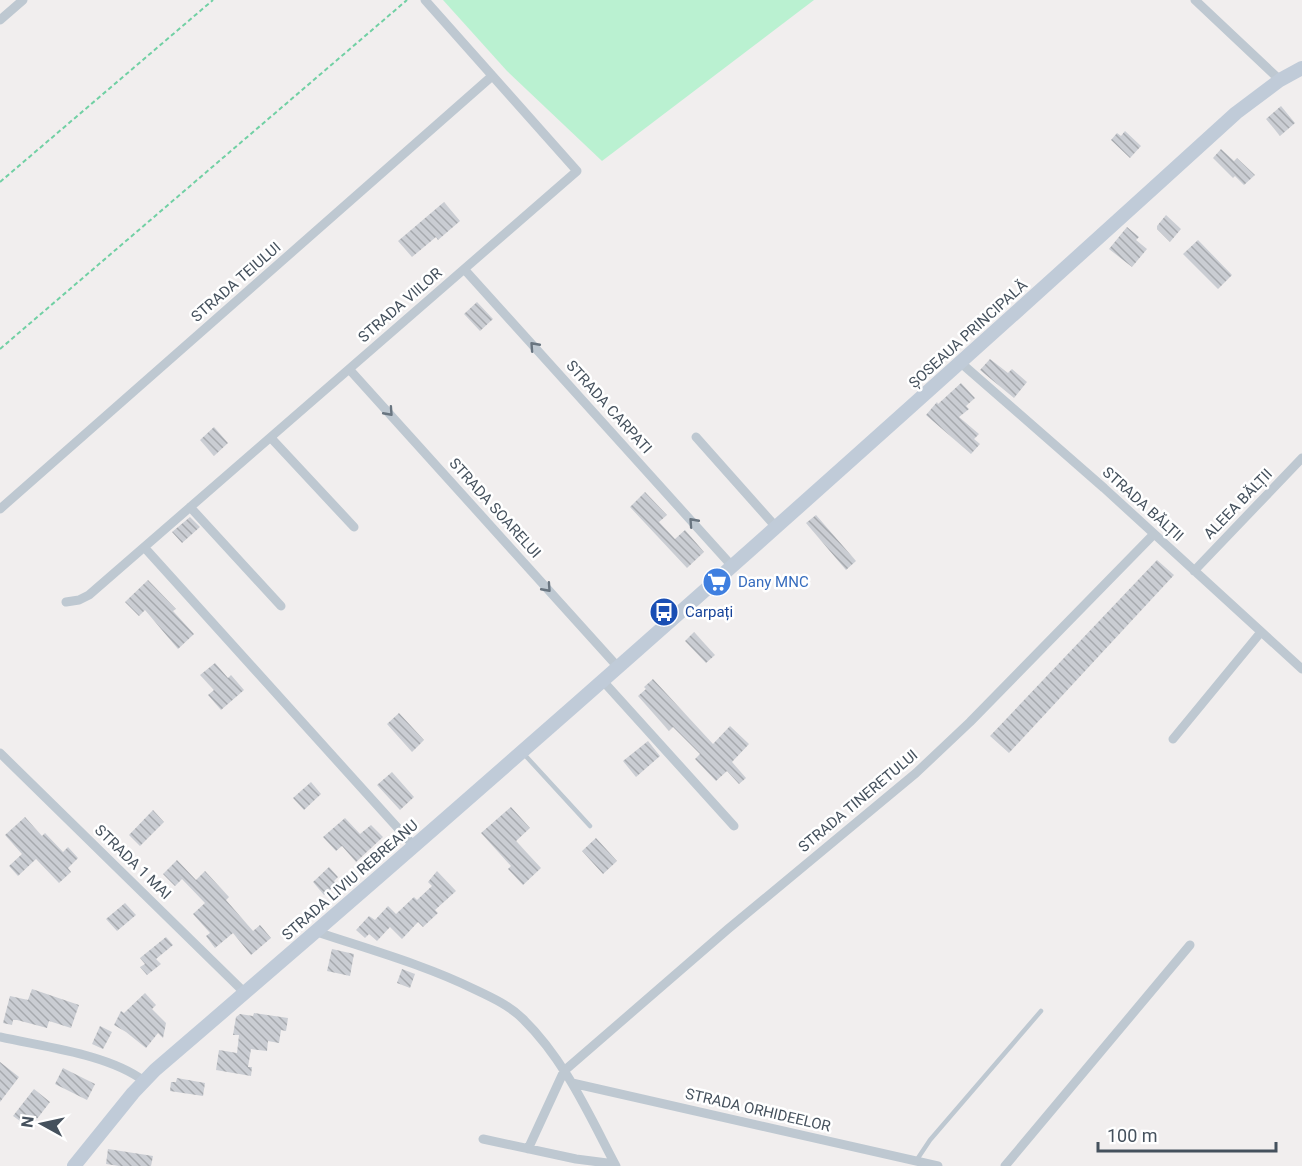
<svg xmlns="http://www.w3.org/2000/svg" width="1302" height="1166" font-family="Roboto,sans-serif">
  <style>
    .green { fill: #baf1d1 }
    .building { fill: url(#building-back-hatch) }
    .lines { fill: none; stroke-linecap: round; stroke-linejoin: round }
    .path { stroke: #71d0a4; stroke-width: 2; stroke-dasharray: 4.5 3; stroke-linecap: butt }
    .service { stroke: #bec8d1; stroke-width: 4.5 }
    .minor { stroke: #bec8d1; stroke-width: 9 }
    .secondary { stroke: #c0cbd8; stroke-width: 14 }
    .oneway { stroke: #697580 }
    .labels { text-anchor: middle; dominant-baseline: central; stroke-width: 5; stroke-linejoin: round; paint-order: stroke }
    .street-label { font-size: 15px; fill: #45515d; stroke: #fff }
    .shop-label { font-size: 15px; fill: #366cbe; stroke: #fff; text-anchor: start }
    .transit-label { font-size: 15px; fill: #164399; stroke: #fff; text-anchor: start }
  </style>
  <defs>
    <pattern id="building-back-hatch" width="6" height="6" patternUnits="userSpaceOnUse" patternTransform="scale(1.5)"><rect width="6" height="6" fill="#cacdd3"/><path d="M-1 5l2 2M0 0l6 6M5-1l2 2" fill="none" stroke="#a6a9ae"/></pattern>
  </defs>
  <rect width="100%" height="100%" fill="#f1eeee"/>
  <!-- green -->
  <path class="green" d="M443 0H814L602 161 507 71Z"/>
  <!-- building -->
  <path class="building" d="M1281 106 1295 123 1280 136 1266 119Z
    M1125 131 1141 146 1130 158 1111 140 1117 133 1121 136Z
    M1221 149 1234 161 1237 158 1255 175 1244 185 1235 176 1233 178 1213 158Z
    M444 202 460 221 438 240 436 237 412 257 398 241Z
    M1166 215 1181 229 1170 242 1157 229V226Z
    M1127 227 1139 237 1136 240 1147 249 1132 267 1109 249Z
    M1198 240 1232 275 1218 289 1183 254Z
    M477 302 493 319 480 331 464 314Z
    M990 359 1008 373 1012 369 1027 382 1014 398 980 370Z
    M961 383 975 398 966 406 969 409 959 417 979 434 974 439 980 444 971 454 926 415 937 402 938 404Z
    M214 427 228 443 214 456 200 440Z
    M645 492 667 515 659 522 675 539 685 530 704 552 687 568 630 507Z
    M816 515 856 561 846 570 806 523Z
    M190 517 200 527 182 543 172 532Z
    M1157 560 1174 575 1009 753 990 736Z
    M148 580 176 609 173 611 194 634 178 649 145 610 139 616 125 602Z
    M694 632 715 655 706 663 685 641Z
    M215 663 228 678 231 675 244 690 221 710 208 695 214 690 200 675Z
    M653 679 713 744 730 726 749 744 732 762 746 778 739 784 727 771 716 781 695 759 700 754 673 727 669 731 638 696 646 689 644 687Z
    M399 713 424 740 412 752 387 724Z
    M648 741 660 756 636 777 623 761Z
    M392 772 414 797 400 810 377 785Z
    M311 782 321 794 304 810 293 798Z
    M511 807 530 828 516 841 541 868 523 885 508 869 511 866 481 833Z
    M153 810 164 822 140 846 129 835Z
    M25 817 42 836 45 833 63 852 68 847 78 858 68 868 71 872 59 883 36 859 18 876 9 866 22 854 5 835Z
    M345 818 360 834 371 825 383 837 356 862 342 846 336 851 323 837Z
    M596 838 617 861 603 874 582 851Z
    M177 860 196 880 205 871 229 897 226 900 253 931 260 925 271 938 251 955 233 933 215 948 206 936 210 933 193 914 205 903 182 879 175 886 163 874Z
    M329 867 338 877 334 881 337 884 324 895 313 882Z
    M437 871 456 891 435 910 438 913 423 927 418 922 402 939 390 927 377 941 369 934 365 938 356 930 369 916 375 920 388 906 396 914 414 897 417 900 432 886 428 882Z
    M125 903 136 915 117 931 106 919Z
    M166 937 173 945 156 959 161 964 147 975 140 967 145 964 140 958Z
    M332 949 354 954 350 976 327 971Z
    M402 969 415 974 410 988 397 983Z
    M32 989 79 1005 71 1028 49 1021 47 1028 17 1020H13L12 1025 3 1023 10 996 28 1000Z
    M145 993 156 1005 152 1009 166 1023 163 1038 158 1033 146 1048 126 1032 114 1025 121 1011 124 1013Z
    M254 1013 288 1018 286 1031 281 1030 279 1043 268 1041 267 1051 251 1049 248 1067H252L251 1076 216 1070 219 1050 237 1053 239 1035H233L236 1017 240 1014 253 1016Z
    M100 1026 112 1032 103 1049 92 1044Z
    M0 1062 19 1077 0 1102Z
    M63 1068 95 1084 87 1100 55 1084Z
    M177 1078 205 1083 203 1096 170 1091 171 1082H176Z
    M34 1089 50 1102 30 1128 13 1116Z
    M108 1149 153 1156 151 1166H119L106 1164Z"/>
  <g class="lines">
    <!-- path -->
    <path class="path" d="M0 182 213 0
      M0 349 407 0"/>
    <!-- service -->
    <path class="service" d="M523 753 590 826
      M916 1161 930 1140 1041 1011"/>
    <!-- minor -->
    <path class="minor" d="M1195 0 1280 80
      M0 20 23 0
      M464 269 732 566
      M961 363 1104 488 1302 669
      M349 369 617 666
      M696 437 776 527
      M271 438 354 527
      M190 507 281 606
      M0 509 491 77
      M144 547 414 846
      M1194 571 1302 458
      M66 602 79 600 89 595 577 171 425 0
      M602 680 734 826
      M1173 739 1261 632
      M0 753 245 993
      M317 932C371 950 425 965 476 990 493 998 510 1006 523 1019 565 1060 589 1115 616 1166
      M0 1037C44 1047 108 1054 144 1081
      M572 1083 938 1166
      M483 1139 576 1159 615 1164
      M528 1149 564 1071 728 929 916 773 970 722 1154 534
      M1005 1166 1190 945"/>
    <!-- secondary -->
    <path class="secondary" d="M74 1166 133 1093 155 1070C520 757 880 437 1236 113L1280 80 1302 68"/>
  </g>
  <!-- one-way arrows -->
  <defs><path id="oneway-chevron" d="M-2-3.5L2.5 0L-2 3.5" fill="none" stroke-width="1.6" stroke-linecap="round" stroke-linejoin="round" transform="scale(1.5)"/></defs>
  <g class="oneway">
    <use href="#oneway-chevron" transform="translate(534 346) rotate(-132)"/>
    <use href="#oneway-chevron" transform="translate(389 412) rotate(48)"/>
    <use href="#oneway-chevron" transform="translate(693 522) rotate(-132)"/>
    <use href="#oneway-chevron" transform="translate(547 588) rotate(48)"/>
  </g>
  <!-- icons -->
  <defs>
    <g id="supermarket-disc" transform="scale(1.5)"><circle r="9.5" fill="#3f7fe0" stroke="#fff"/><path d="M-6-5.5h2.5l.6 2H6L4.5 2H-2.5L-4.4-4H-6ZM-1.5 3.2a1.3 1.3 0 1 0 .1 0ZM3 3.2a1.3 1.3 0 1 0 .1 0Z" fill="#fff"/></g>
    <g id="bus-disc" transform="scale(1.5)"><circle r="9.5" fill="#1a4fb4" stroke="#fff"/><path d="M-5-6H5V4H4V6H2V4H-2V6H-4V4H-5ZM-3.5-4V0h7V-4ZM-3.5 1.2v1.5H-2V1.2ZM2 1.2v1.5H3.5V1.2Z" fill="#fff"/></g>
  </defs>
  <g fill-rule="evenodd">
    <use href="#supermarket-disc" x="717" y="582"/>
    <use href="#bus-disc" x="664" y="612"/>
  </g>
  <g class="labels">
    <!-- street labels -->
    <g class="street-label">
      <text transform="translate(236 282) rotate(-41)">STRADA TEIULUI</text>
      <text transform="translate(400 305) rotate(-41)">STRADA VIILOR</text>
      <text transform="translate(968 334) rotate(-42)">ȘOSEAUA PRINCIPALĂ</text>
      <text transform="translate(609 407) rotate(48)">STRADA CARPATI</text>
      <text transform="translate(1143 504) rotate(42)">STRADA BĂLȚII</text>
      <text transform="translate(1238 504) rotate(-46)">ALEEA BĂLȚII</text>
      <text transform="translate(495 508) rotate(48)">STRADA SOARELUI</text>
      <text transform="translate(858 801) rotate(-40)">STRADA TINERETULUI</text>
      <text transform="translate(133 862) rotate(44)">STRADA 1 MAI</text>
      <text transform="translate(350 880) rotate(-41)">STRADA LIVIU REBREANU</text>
      <text transform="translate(758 1110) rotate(13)">STRADA ORHIDEELOR</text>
    </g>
    <!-- shop labels -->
    <g class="shop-label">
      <text x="738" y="582">Dany MNC</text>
    </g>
    <!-- transit labels -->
    <g class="transit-label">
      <text x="685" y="612">Carpați</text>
    </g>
  </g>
  <!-- north arrow -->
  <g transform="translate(42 1124) rotate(278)" stroke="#ffffff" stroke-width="4.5" paint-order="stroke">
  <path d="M0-4.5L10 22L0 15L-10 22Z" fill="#45515d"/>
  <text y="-9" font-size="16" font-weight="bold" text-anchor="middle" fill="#45515d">N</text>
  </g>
  <!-- scale -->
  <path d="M1098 1142v9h178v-9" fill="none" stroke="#45515d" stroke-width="3"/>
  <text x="1107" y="1142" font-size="18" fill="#45515d" stroke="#ffffff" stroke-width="4.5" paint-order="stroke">100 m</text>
</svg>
